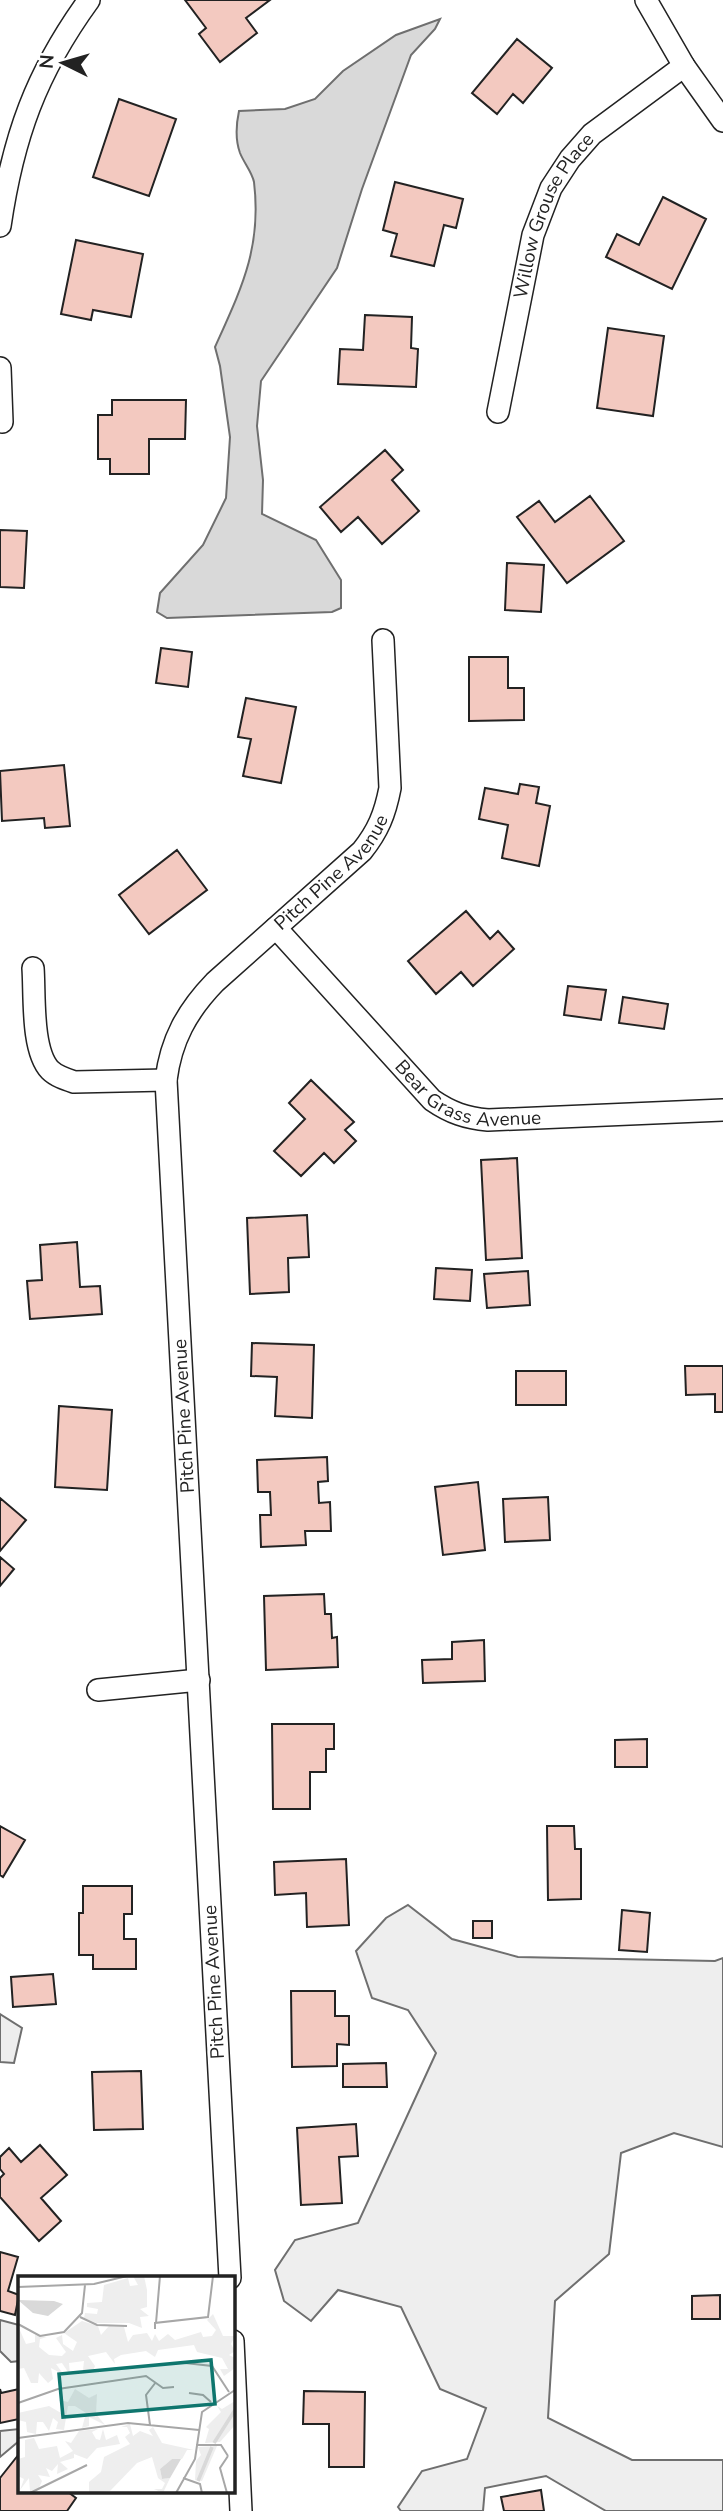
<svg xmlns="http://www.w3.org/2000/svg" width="723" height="2511" font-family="'Nunito Sans',sans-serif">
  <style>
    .green { fill: #eee; stroke: #6f6f6f; stroke-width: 2 }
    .water { fill: #d9d9d9; stroke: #6f6f6f; stroke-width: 2 }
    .building { fill: #f3c9c0; stroke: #222; stroke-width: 2 }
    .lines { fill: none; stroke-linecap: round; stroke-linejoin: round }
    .street-casing { stroke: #222; stroke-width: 24 }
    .street { stroke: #fff; stroke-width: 21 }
    .labels { text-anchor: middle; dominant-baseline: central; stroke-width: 5; stroke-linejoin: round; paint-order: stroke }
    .street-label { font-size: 19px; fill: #222; stroke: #fff }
    .inset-river { fill: none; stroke: #d9d9d9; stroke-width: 3.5 }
    .inset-road { fill: none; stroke: #a7a7a7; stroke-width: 2 }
    .view { fill: #0f766e; fill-opacity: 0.15; stroke: #0f766e; stroke-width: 3.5 }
    .inset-edge { fill: none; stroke: #222; stroke-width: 3.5 }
  </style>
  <rect width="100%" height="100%" fill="#fff"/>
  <!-- green -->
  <path class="green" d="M408 1905 452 1939 518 1957 715 1961 723 1958V2147L674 2133 621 2153 609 2254 555 2301 548 2418 632 2460H723V2511H606L546 2476 485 2488 483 2511H401L398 2507 422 2471 467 2459 486 2408 440 2389 401 2307 338 2290 311 2321 284 2301 275 2270 295 2240 358 2223 436 2053 408 2010 372 1998 356 1951 386 1918Z
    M0 2014 22 2028 14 2063 0 2062Z
    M0 2320 19 2325V2361L11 2362 0 2351Z
    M19 2429V2441L0 2457V2431Z"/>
  <!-- water -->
  <path class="water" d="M440 19 435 29 411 55 362 189 337 268 261 381 257 426 263 480 262 514 316 540 341 580V608L332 612 167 618 157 612 160 593 203 545 226 498 230 437 220 366 215 347C241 289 262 248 254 182 252 172 244 163 240 153 235 139 236 125 239 111L285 109 315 99 343 71 396 35Z"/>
  <!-- building -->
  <path class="building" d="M185 0H270L246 18 257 33 220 62 199 34 206 28Z
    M517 39 552 68 523 103 513 94 497 114 472 93Z
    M119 99 176 119 149 196 93 177Z
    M395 182 463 199 456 228 444 225 434 266 391 256 397 234 383 230Z
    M663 197 706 219 672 289 606 257 617 234 639 245Z
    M76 240 143 254 131 317 93 310 91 320 61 314Z
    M365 315 412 317 411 348 418 349 416 387 338 384 340 349 363 350Z
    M608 328 664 336 653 416 597 408Z
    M112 400H186L185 439H149V474H110V459H98V415H112Z
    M385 450 403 470 392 480 419 511 382 544 358 517 341 532 320 507Z
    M590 496 624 541 567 583 517 517 539 501 555 522Z
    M0 530 27 531 24 588 0 587Z
    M507 563 544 565 541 612 505 610Z
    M161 648 192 652 188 687 156 683Z
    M469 657H508V688H524V720L469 721Z
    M246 698 296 707 281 783 243 776 251 739 238 737Z
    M64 765 70 826 45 828 44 818 2 821 0 771Z
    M520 784 539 787 536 803 550 806 539 866 502 858 508 825 479 819 485 788 518 794Z
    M177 850 207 890 149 934 119 895Z
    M466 911 490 939 498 931 514 949 473 986 461 972 436 994 408 961Z
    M568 986 606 990 601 1020 564 1015Z
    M623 997 668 1004 664 1029 619 1023Z
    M311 1080 354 1122 345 1130 356 1141 334 1163 324 1153 301 1176 274 1151 305 1119 289 1103Z
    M517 1158 522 1258 486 1260 481 1160Z
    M307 1215 309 1257 288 1258 289 1292 250 1294 247 1218Z
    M77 1242 80 1287 100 1286 102 1314 30 1319 27 1281 42 1280 40 1245Z
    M436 1268 472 1270 470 1301 434 1299Z
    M528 1271 530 1305 487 1308 484 1274Z
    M252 1343 314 1345 312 1418 275 1416 277 1377 251 1376Z
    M685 1366H723V1412H715V1394L686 1395Z
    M516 1371H566V1405H516Z
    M59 1406 112 1410 107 1490 55 1487Z
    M327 1457 328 1481 318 1482 319 1503 330 1502 331 1531H305L306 1545 261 1547 260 1515H271L270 1492H258L257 1460Z
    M478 1482 485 1550 443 1555 435 1487Z
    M548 1497 550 1540 505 1542 503 1499Z
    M0 1498 26 1520 0 1551Z
    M0 1557 14 1569 0 1586Z
    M324 1594 325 1614H331L332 1638 337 1637 338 1667 266 1670 264 1596Z
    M484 1640 485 1681 423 1683 422 1660 452 1659V1642Z
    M272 1724H334V1749H326V1772H310V1809H273Z
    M647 1739V1767H615V1740Z
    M0 1826 25 1840 3 1877 0 1875Z
    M547 1826H574L575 1849H581V1899L548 1900Z
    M346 1859 349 1925 307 1927 306 1893 275 1895 274 1862Z
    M83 1886H132V1914H124V1939H136V1969H93V1955H79V1913H83Z
    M622 1910 650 1913 647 1952 619 1950Z
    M473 1921H492V1938H473Z
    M53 1974 56 2004 13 2007 11 1977Z
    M291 1991H335V2016H349V2045L337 2044V2066L292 2067Z
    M386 2063 387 2087H343V2064Z
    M141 2071 143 2129 94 2130 92 2072Z
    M356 2124 358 2156 339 2157 342 2203 301 2205 297 2128Z
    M40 2145 67 2175 41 2198 61 2221 39 2241 0 2197V2178L4 2174 0 2169V2157L9 2148 21 2162Z
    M0 2252 18 2257 8 2291 19 2295 15 2315 0 2311Z
    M720 2295V2319H692V2296Z
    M0 2389 1 2393 19 2389V2419L0 2423Z
    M304 2391 365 2392 364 2467H329V2424H303Z
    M19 2454V2492H68L76 2498 67 2511H0V2478Z
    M541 2490 544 2511H504L501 2497Z"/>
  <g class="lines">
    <!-- street casing -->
    <g class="street-casing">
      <g id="street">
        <path d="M646 0 684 66 723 121"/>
        <path d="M0 226C13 137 36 73 89 0"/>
        <path d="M0 368 2 422"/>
        <path id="s1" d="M498 412 533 235 551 188 570 159 592 134 684 66"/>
        <path id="s2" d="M276 928 432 1100C451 1113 466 1118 488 1120L723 1110"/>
        <path d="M33 968C35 994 31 1050 50 1070 56 1076 65 1079 74 1082L166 1080"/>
        <path d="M98 1690 199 1680"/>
        <path id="s3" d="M230 2278 166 1080C171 1040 187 1011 215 982L362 851C378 831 385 814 390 788L383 640"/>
        <path d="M233 2341 241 2511"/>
      </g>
    </g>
    <!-- street -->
    <use href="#street" class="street"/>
  </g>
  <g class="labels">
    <!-- street labels -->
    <g class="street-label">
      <text stroke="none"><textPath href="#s1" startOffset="206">Willow Grouse Place</textPath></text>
      <text stroke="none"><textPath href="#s3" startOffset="1472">Pitch Pine Avenue</textPath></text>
      <text stroke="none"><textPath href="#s2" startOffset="264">Bear Grass Avenue</textPath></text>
      <text transform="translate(184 1416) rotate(-93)">Pitch Pine Avenue</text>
      <text transform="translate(214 1982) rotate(-93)">Pitch Pine Avenue</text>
    </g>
  </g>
  <!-- overview -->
  <g transform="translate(18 2276)">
    <rect width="217" height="217" fill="#fff"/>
    <path d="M115 0H126L129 14V31L122 33 131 40 122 41 124 52 111 47H78L66 42 67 37 79 38 80 33 69 31V27L84 26 86 9 110 2 112 10 120 9ZM195 38 205 60H217L213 68 217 75 211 79 217 82V92L206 100 202 93H210L204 82 179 76 176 69 140 74 137 81 128 75 103 79 96 83 97 88 88 76 70 80 77 90 75 95 65 94 66 85 51 87 52 99 44 87 38 88 46 99 33 92 35 103 30 107 21 97 20 107H13L6 92 0 93V50L8 68 17 66V59L29 61 22 63 21 71 31 79 44 80 48 76 38 62 44 59 45 68 55 75 59 66 46 57 64 45 80 50 83 59 91 50 106 51 110 66 115 59 129 57 134 65 137 58 141 65 150 58 157 64 183 56 185 61 194 60 198 54 189 44ZM57 113 71 122 79 118 78 138 87 149 71 141V150L64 152 68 137 57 130H50L46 154 38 153 40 146 35 142 31 155 25 146H19L18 158 9 156 8 146 0 144V137L31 130 43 137 46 130 41 124 50 126ZM217 125V149L202 166 187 167 191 153 188 151 203 136 199 130 204 133ZM112 148 115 160 122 155 135 160 131 154 135 151 144 167 176 174H169L164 183H154L142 193 144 203 152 202 145 217 136 213H144L147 207 140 202 134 181 119 187 92 215 71 217V206L83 196 86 181 112 168 107 161 112 157 109 151H103ZM80 153 74 156 78 163 82 164 85 153 88 164 99 159 102 168 79 172 69 183 56 178V182L42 186 50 193 39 198 40 188 34 195 28 192 32 201 20 199 24 205 20 214 12 215 11 202 2 214 6 203 0 200V183L7 181V164L16 162 21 173 39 170 42 182 55 175 47 165 53 167 61 155ZM199 170 184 205 177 204 178 185 183 179 180 171Z" fill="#eee"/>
    <path d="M0 24 36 25 45 28 30 40 15 37ZM154 183H163L152 202 144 203 142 193Z" fill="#d9d9d9"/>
    <path class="inset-river" d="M196 167 217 134M180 205 194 171"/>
    <path class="inset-road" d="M0 11 76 8 109 0M62 41 79 49 109 50M138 47 142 0M0 48 22 60 46 56 64 37 67 9M137 53V47L190 41 195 0M167 87 194 90 211 116M171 117 185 119 193 126M0 127 40 113 128 100 145 112 156 111M132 149 128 119 138 106M0 162 110 147 181 154M178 169H203L210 180M165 202 182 208 184 217M12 217 69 189M158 217 177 183 184 136 217 114M209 217 202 192 210 180"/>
    <path class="view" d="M193 84 197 128 45 141 41 98Z"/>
    <rect width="217" height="217" class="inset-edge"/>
  </g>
  <!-- north arrow -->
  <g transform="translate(63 63) rotate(275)" stroke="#ffffff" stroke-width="5" paint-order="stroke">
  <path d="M0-5L12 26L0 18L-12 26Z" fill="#222222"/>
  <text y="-10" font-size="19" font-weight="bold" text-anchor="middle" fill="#222222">N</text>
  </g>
</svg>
